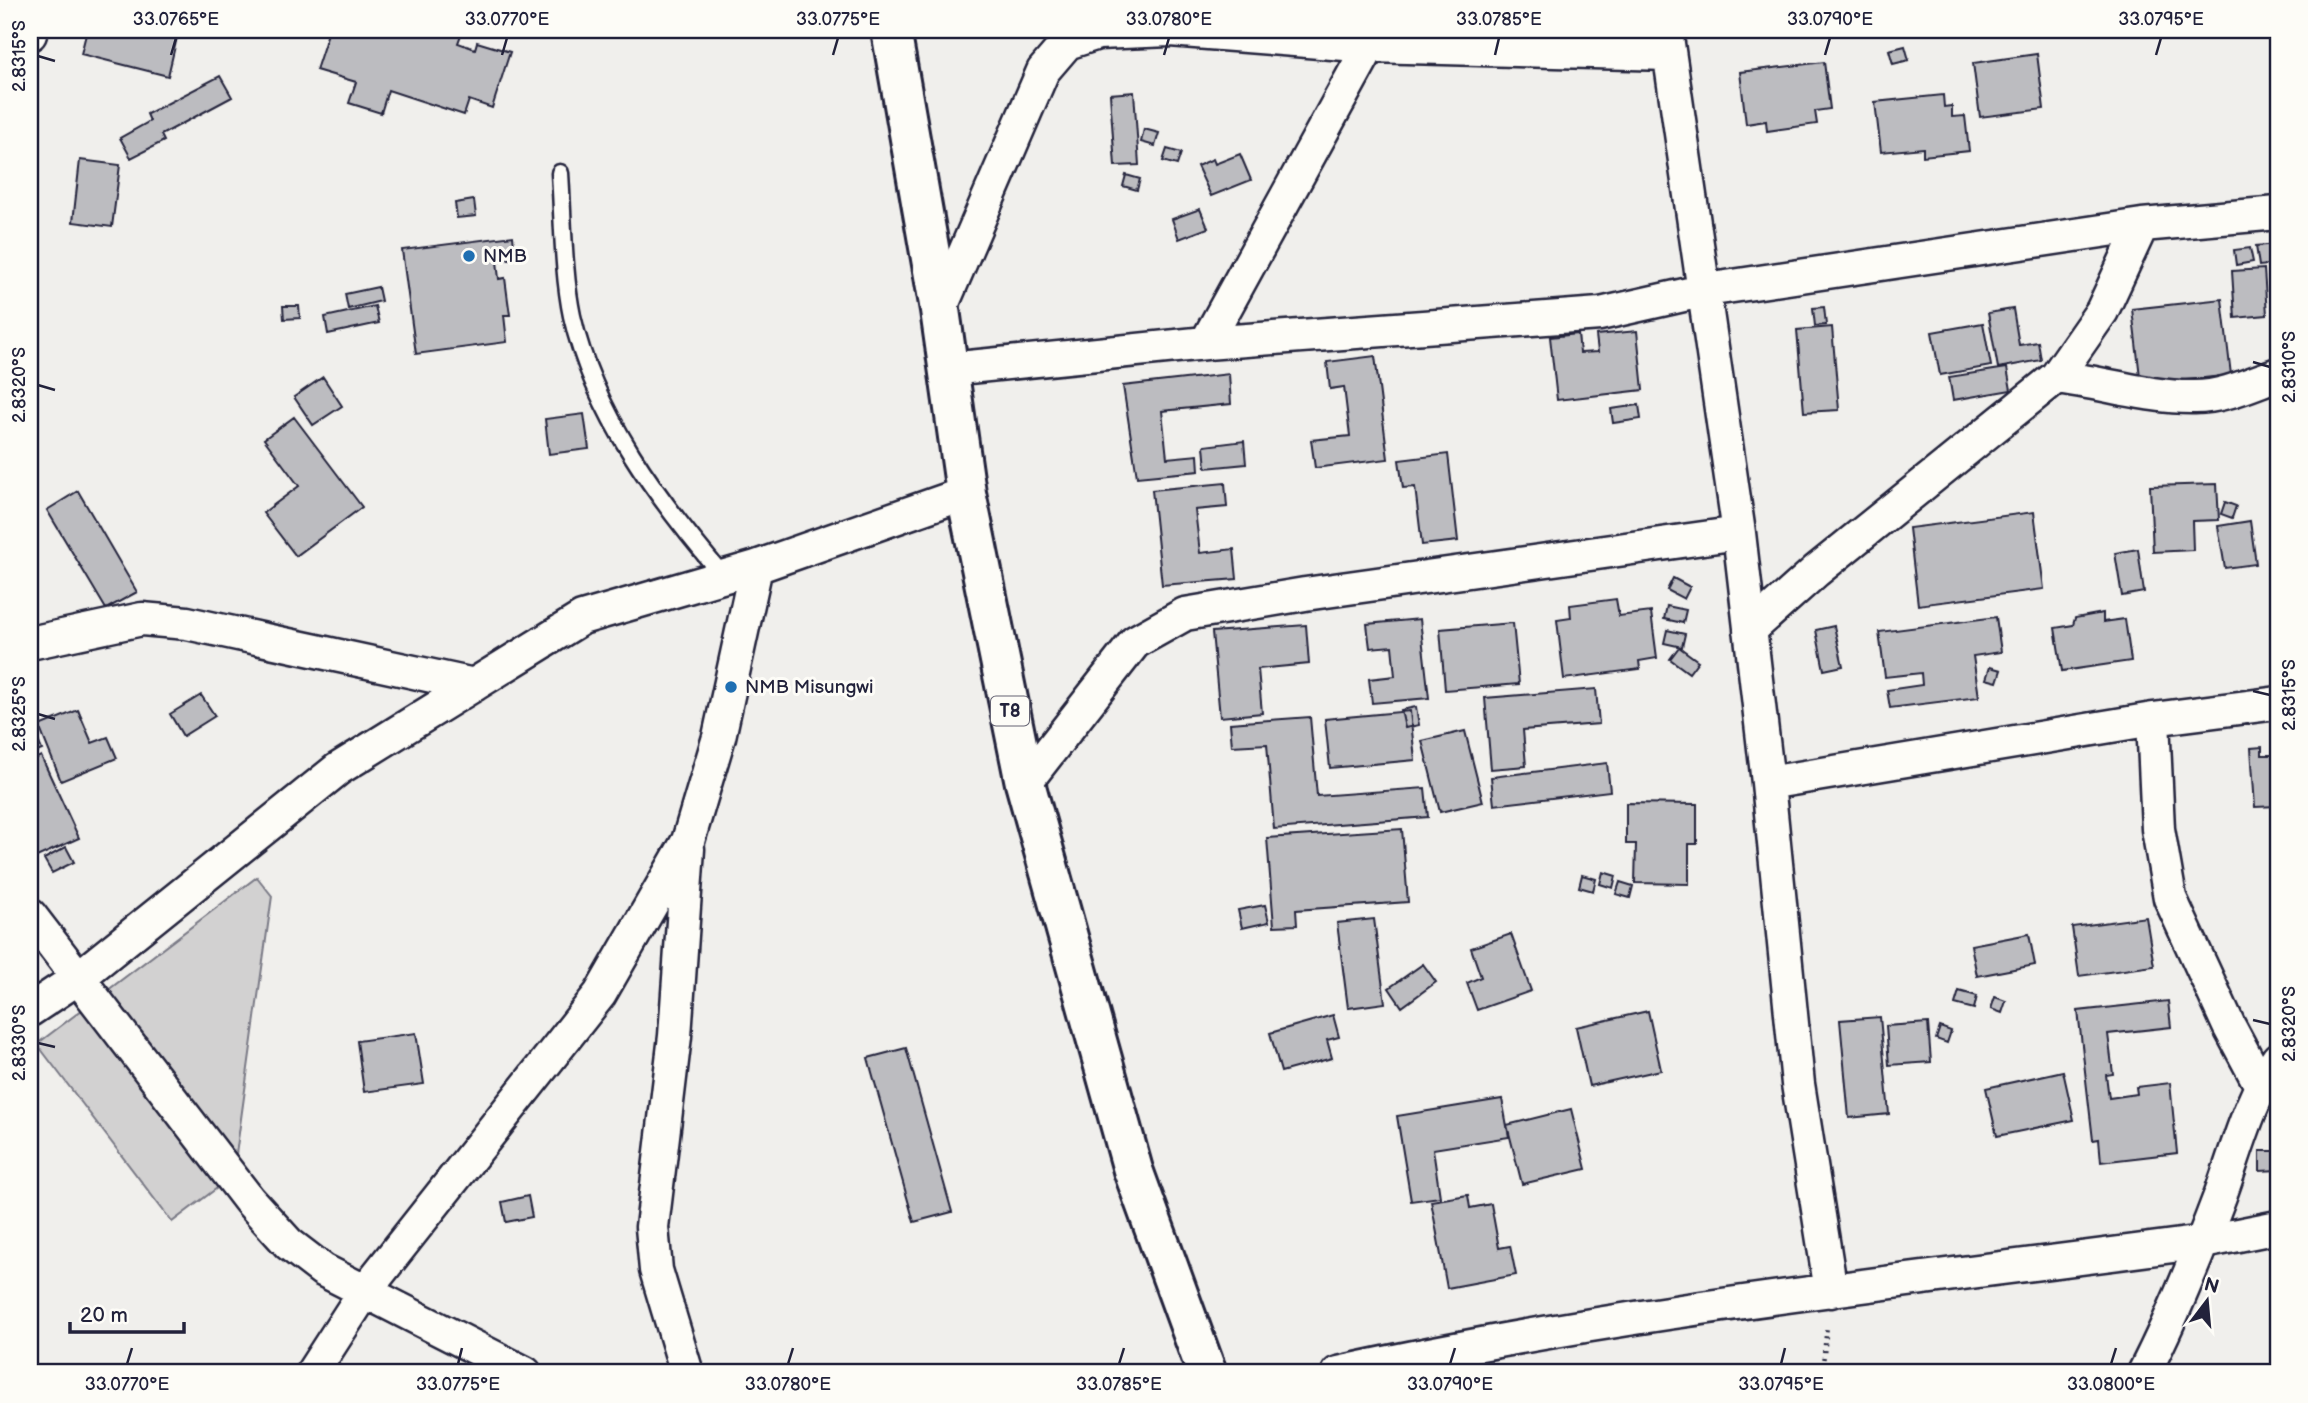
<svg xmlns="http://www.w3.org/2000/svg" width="2308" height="1403" font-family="'Balsamiq Sans',sans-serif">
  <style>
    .green { fill: #d2d1d1; stroke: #7a7a86; stroke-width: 2 }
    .building { fill: #bcbcc0; stroke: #22223b; stroke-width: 2 }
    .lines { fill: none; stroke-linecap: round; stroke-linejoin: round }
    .lane-casing { stroke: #22223b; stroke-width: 21 }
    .street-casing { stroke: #22223b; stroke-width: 37 }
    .highway-casing { stroke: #22223b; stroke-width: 44 }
    .path { stroke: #22223b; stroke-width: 4.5; stroke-dasharray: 2 5; stroke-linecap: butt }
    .lane { stroke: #fdfcf7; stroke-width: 16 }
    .street { stroke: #fdfcf7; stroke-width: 32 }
    .highway { stroke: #fdfcf7; stroke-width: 38 }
    .ticks { fill: none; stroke: #22223b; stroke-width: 2.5 }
    .poi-dot { fill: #1f6fb2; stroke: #fdfcf7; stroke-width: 2.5 }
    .labels { text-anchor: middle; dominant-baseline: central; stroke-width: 6; stroke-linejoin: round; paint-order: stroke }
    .shield { fill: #fdfcf7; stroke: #646373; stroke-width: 2 }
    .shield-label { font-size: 18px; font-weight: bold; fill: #22223b }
    .poi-label { font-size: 19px; fill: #22223b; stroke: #fdfcf7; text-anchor: start }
    .neatline { fill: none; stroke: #22223b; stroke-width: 2.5 }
    .ticks-label { font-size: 18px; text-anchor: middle; fill: #22223b }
  </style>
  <rect width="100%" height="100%" fill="#f0efec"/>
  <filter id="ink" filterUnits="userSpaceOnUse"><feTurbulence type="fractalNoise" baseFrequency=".0143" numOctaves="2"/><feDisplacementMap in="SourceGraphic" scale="14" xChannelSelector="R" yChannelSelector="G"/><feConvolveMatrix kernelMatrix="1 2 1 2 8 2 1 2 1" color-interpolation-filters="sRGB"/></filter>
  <g filter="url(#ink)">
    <!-- green -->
    <path class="green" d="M257 877 272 896 233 1176 172 1222 37 1044Z"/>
    <!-- building -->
    <path class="building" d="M87 30H164L178 33 168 76 81 54Z
      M329 30H456L462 32 458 43 475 49 477 42 510 52 492 108 469 100 464 115 388 90 381 113 349 103 356 82 316 70Z
      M1905 46 1909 60 1893 64 1889 50Z
      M2037 54 2044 109 1980 117 1973 63Z
      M1824 62 1830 109 1815 111 1817 124 1767 131 1766 121 1746 124 1740 72Z
      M220 76 232 97 161 135 164 141 131 158 120 138 150 121 147 114Z
      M1134 92 1139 165 1115 166 1110 94Z
      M1943 95 1944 107 1952 106V117L1965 116 1969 151 1923 156V148L1881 152 1875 102Z
      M1144 129 1159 133 1155 146 1141 142Z
      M1167 149 1181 153 1177 165 1163 161Z
      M1240 154 1251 180 1211 196 1197 166 1213 159 1215 164Z
      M80 160 120 165 112 227 73 222Z
      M1126 175 1140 179 1137 190 1123 186Z
      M474 200 476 216 457 218 455 203Z
      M1200 209 1208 228 1179 239 1172 219Z
      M513 236 515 258 497 261 499 279 505 278 508 301 510 315H504L507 342 416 354 402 250Z
      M2278 244V264L2259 266 2256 246Z
      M2250 248 2253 262 2236 265 2234 250Z
      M2264 269 2267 315 2235 318 2232 271Z
      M378 287 381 301 348 309 345 294Z
      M2222 299 2231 375 2141 385 2132 309Z
      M283 306H299L300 318 284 319Z
      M375 306 379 323 328 334 325 317Z
      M1824 307 1826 325 1815 326 1813 308Z
      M2013 309 2019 345 2038 342 2041 360 1998 368 1988 313Z
      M1983 323 1991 366 1940 375 1932 332Z
      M1832 327 1839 410 1804 412 1797 330Z
      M1637 331 1643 390 1557 400 1550 337 1578 334 1580 353 1598 352 1596 335Z
      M1375 356 1388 459 1315 468 1311 440 1350 436 1344 387 1330 389 1327 362Z
      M2007 368 2011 390 1953 400 1949 377Z
      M1229 374 1231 404 1162 411 1167 458 1198 455 1199 471 1137 477 1123 386Z
      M323 377 342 406 313 425 294 397Z
      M1639 405 1641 419 1613 423 1611 409Z
      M584 414 589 449 549 454 545 419Z
      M294 417 362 507 296 556 263 513 299 486 264 439Z
      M1244 441 1246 464 1206 468 1204 446Z
      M1448 454 1458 541 1422 545 1415 487 1403 488 1399 460Z
      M1225 483 1227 507 1195 510 1200 553 1234 549 1237 579 1162 585 1152 490Z
      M2217 484 2219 520 2192 521 2193 550 2153 552 2150 486Z
      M78 491 137 592 106 609 47 510Z
      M2225 502 2236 506 2232 518 2221 514Z
      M2034 512 2044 589 1918 605 1909 528Z
      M2250 521 2256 564 2225 568 2218 526Z
      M2138 549 2144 592 2122 596 2115 553Z
      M1673 578 1690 587 1684 599 1667 590Z
      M1616 599 1619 616 1651 612 1657 658 1639 661 1640 669 1564 679 1557 620 1571 618 1570 605Z
      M1667 606 1686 610 1683 623 1664 619Z
      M2103 613V622L2125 619 2131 661 2062 671 2055 628 2073 625 2075 618Z
      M1996 617 2001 652 1973 656 1979 697 1890 708 1887 690 1922 685 1921 673 1885 677 1879 632Z
      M1420 619 1429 698 1372 703 1369 679 1395 676 1392 646 1370 648 1367 624Z
      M1513 623 1519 684 1445 690 1440 629Z
      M1306 625 1309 664 1258 669 1262 713 1220 717 1212 632Z
      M1834 626 1843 666 1824 670 1816 630Z
      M1667 630 1685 634 1682 647 1664 643Z
      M1679 647 1698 661 1689 673 1670 659Z
      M1990 667 2001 670 1997 682 1986 679Z
      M1596 689 1599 724 1523 730 1526 766 1491 769 1485 698Z
      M201 695 215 716 183 736 170 714Z
      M1416 707 1419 725 1405 728 1401 710Z
      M78 710 92 743 108 737 117 758 61 781 39 726Z
      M1410 711 1415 760 1330 768 1325 719Z
      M1310 717 1317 796 1425 788 1428 817 1274 829 1267 744 1232 746 1230 723Z
      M30 722 42 750 30 755Z
      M1465 731 1483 802 1440 812 1422 741Z
      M2262 747V755H2278V806L2255 807 2251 748Z
      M41 756 79 838 30 860V761Z
      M1607 763 1610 791 1494 805 1491 777Z
      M1626 803 1697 804V844H1689V884L1635 883 1636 844H1626Z
      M1402 829 1408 902 1296 910 1297 925 1274 926 1267 838Z
      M66 847 74 862 52 873 44 859Z
      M1603 872 1616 876 1613 888 1600 884Z
      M1582 875 1596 879 1593 891 1579 887Z
      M1620 882 1633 886 1630 898 1616 894Z
      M1265 905 1269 922 1242 928 1238 910Z
      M2146 917 2154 966 2079 976 2072 927Z
      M1374 919 1385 1003 1348 1008 1337 923Z
      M1511 934 1531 991 1477 1010 1467 983 1481 977 1471 948Z
      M2029 934 2035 965 1977 976 1971 945Z
      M1423 964 1436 982 1402 1007 1389 988Z
      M1959 991 1977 996 1974 1009 1955 1004Z
      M1995 997 2006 1001 2002 1013 1991 1009Z
      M2168 1001 2171 1027 2108 1034 2113 1074 2106 1075 2109 1098 2137 1094 2136 1087 2170 1083 2177 1153 2101 1162 2099 1139 2093 1140 2078 1011Z
      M1648 1011 1661 1070 1589 1086 1576 1027Z
      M1333 1015 1339 1037 1327 1040 1332 1058 1281 1072 1270 1033Z
      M1880 1017 1889 1114 1849 1118 1840 1020Z
      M1928 1023 1931 1062 1889 1065 1886 1026Z
      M1940 1027 1951 1031 1947 1043 1936 1039Z
      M416 1033 424 1084 364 1092 357 1041Z
      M906 1048 952 1212 914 1222 868 1058Z
      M2063 1071 2074 1120 1997 1136 1986 1088Z
      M1502 1099 1509 1137 1433 1149 1440 1197 1411 1201 1397 1116Z
      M1571 1109 1586 1169 1522 1184 1507 1125Z
      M2260 1151H2278V1170L2260 1171Z
      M1468 1195 1470 1208 1491 1204 1499 1248 1510 1246 1516 1275 1447 1288 1431 1201Z
      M528 1196 532 1217 506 1222 502 1202Z"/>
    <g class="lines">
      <!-- lane casing -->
      <g class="lane-casing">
        <path id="lane" d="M560 173C563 217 563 274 572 316 594 414 659 501 723 576"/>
      </g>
      <!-- street casing -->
      <g class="street-casing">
        <path id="street" d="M1666 30 1739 533 1768 783 1798 1084 1831 1291
          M30 34 31 30
          M940 310 1043 71 1067 43 1098 33 1170 30 1370 46 1669 54
          M1206 343 1378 30
          M949 369 1206 343 1600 314 1706 290 2142 225 2278 213
          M2056 377C2102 382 2149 398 2195 397 2224 397 2252 383 2278 374
          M1750 630 1816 571 2056 377 2102 311 2142 225
          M30 643 142 619 187 623 474 685
          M2153 719 2158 829 2170 898 2229 1026 2260 1084
          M1025 783 1135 642 1185 614 1305 594 1739 533
          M1768 783 2153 719 2278 703
          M30 915 249 1200 289 1244 323 1270 525 1373
          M30 1010 78 978 338 769 582 618 756 567 966 493
          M312 1373 365 1291 600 994 688 841 719 737 756 567
          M687 1373 656 1270 652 1227 675 1036 688 849
          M1338 1373C1622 1310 1914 1281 2203 1242L2278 1227
          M2144 1373C2173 1316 2197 1257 2220 1196 2237 1150 2249 1099 2278 1059"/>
      </g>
      <!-- highway casing -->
      <g class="highway-casing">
        <path id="highway" d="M891 30 940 310 966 493 1025 783 1133 1170 1207 1373"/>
      </g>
      <!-- path -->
      <path class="path" d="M1822 1373 1827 1326"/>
      <!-- lane -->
      <use href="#lane" class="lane"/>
      <!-- street -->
      <use href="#street" class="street"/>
      <!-- highway -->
      <use href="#highway" class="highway"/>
    </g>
  </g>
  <!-- ticks -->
  <path class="ticks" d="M171 55 176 38M502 55 507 38M833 55 838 38M1164 55 1169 38M1495 55 1499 38M1825 55 1830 38M2156 55 2161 38M38 56 55 61M2253 362 2270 367M38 385 55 390M2253 691 2270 695M38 714 55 719M2253 1020 2270 1024M38 1043 55 1047M127 1364 132 1348M458 1364 462 1348M788 1364 793 1348M1119 1364 1124 1348M1450 1364 1455 1348M1781 1364 1785 1348M2111 1364 2116 1348"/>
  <!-- markers -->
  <g class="poi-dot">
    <circle cx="469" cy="256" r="7"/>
    <circle cx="731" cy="687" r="7"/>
  </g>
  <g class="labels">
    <!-- shield labels -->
    <rect class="shield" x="991" y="696.5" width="38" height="29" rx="5"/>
    <g class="shield-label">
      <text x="1010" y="711">T8</text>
    </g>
    <!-- poi labels -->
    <g class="poi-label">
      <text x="483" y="256">NMB</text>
      <text x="745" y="687">NMB Misungwi</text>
    </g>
  </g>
  <!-- margin -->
  <rect width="2308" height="1403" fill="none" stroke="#fdfcf7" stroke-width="77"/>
  <!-- north arrow -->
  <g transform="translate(2207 1301) rotate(16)" stroke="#fdfcf7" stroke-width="5" paint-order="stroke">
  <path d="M0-5L12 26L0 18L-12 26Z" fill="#22223b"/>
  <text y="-10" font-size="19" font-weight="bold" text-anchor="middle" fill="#22223b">N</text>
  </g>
  <!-- scale -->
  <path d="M70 1322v10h114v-10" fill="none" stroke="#22223b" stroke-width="3.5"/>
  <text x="80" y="1322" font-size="21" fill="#22223b" stroke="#fdfcf7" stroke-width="5" paint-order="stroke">20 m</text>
  <rect x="38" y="38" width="2232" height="1326" class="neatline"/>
  <g class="ticks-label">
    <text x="176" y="25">33.0765°E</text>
    <text x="507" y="25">33.0770°E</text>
    <text x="838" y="25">33.0775°E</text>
    <text x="1169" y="25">33.0780°E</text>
    <text x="1499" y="25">33.0785°E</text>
    <text x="1830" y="25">33.0790°E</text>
    <text x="2161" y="25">33.0795°E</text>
    <text transform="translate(19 56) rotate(-90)" y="6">2.8315°S</text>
    <text transform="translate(2289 367) rotate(-90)" y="6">2.8310°S</text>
    <text transform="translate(19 385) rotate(-90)" y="6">2.8320°S</text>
    <text transform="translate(2289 695) rotate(-90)" y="6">2.8315°S</text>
    <text transform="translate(19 714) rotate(-90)" y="6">2.8325°S</text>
    <text transform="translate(2289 1024) rotate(-90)" y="6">2.8320°S</text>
    <text transform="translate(19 1043) rotate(-90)" y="6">2.8330°S</text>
    <text x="127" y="1390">33.0770°E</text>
    <text x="458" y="1390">33.0775°E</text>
    <text x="788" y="1390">33.0780°E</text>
    <text x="1119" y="1390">33.0785°E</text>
    <text x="1450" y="1390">33.0790°E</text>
    <text x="1781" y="1390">33.0795°E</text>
    <text x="2111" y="1390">33.0800°E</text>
  </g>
</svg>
